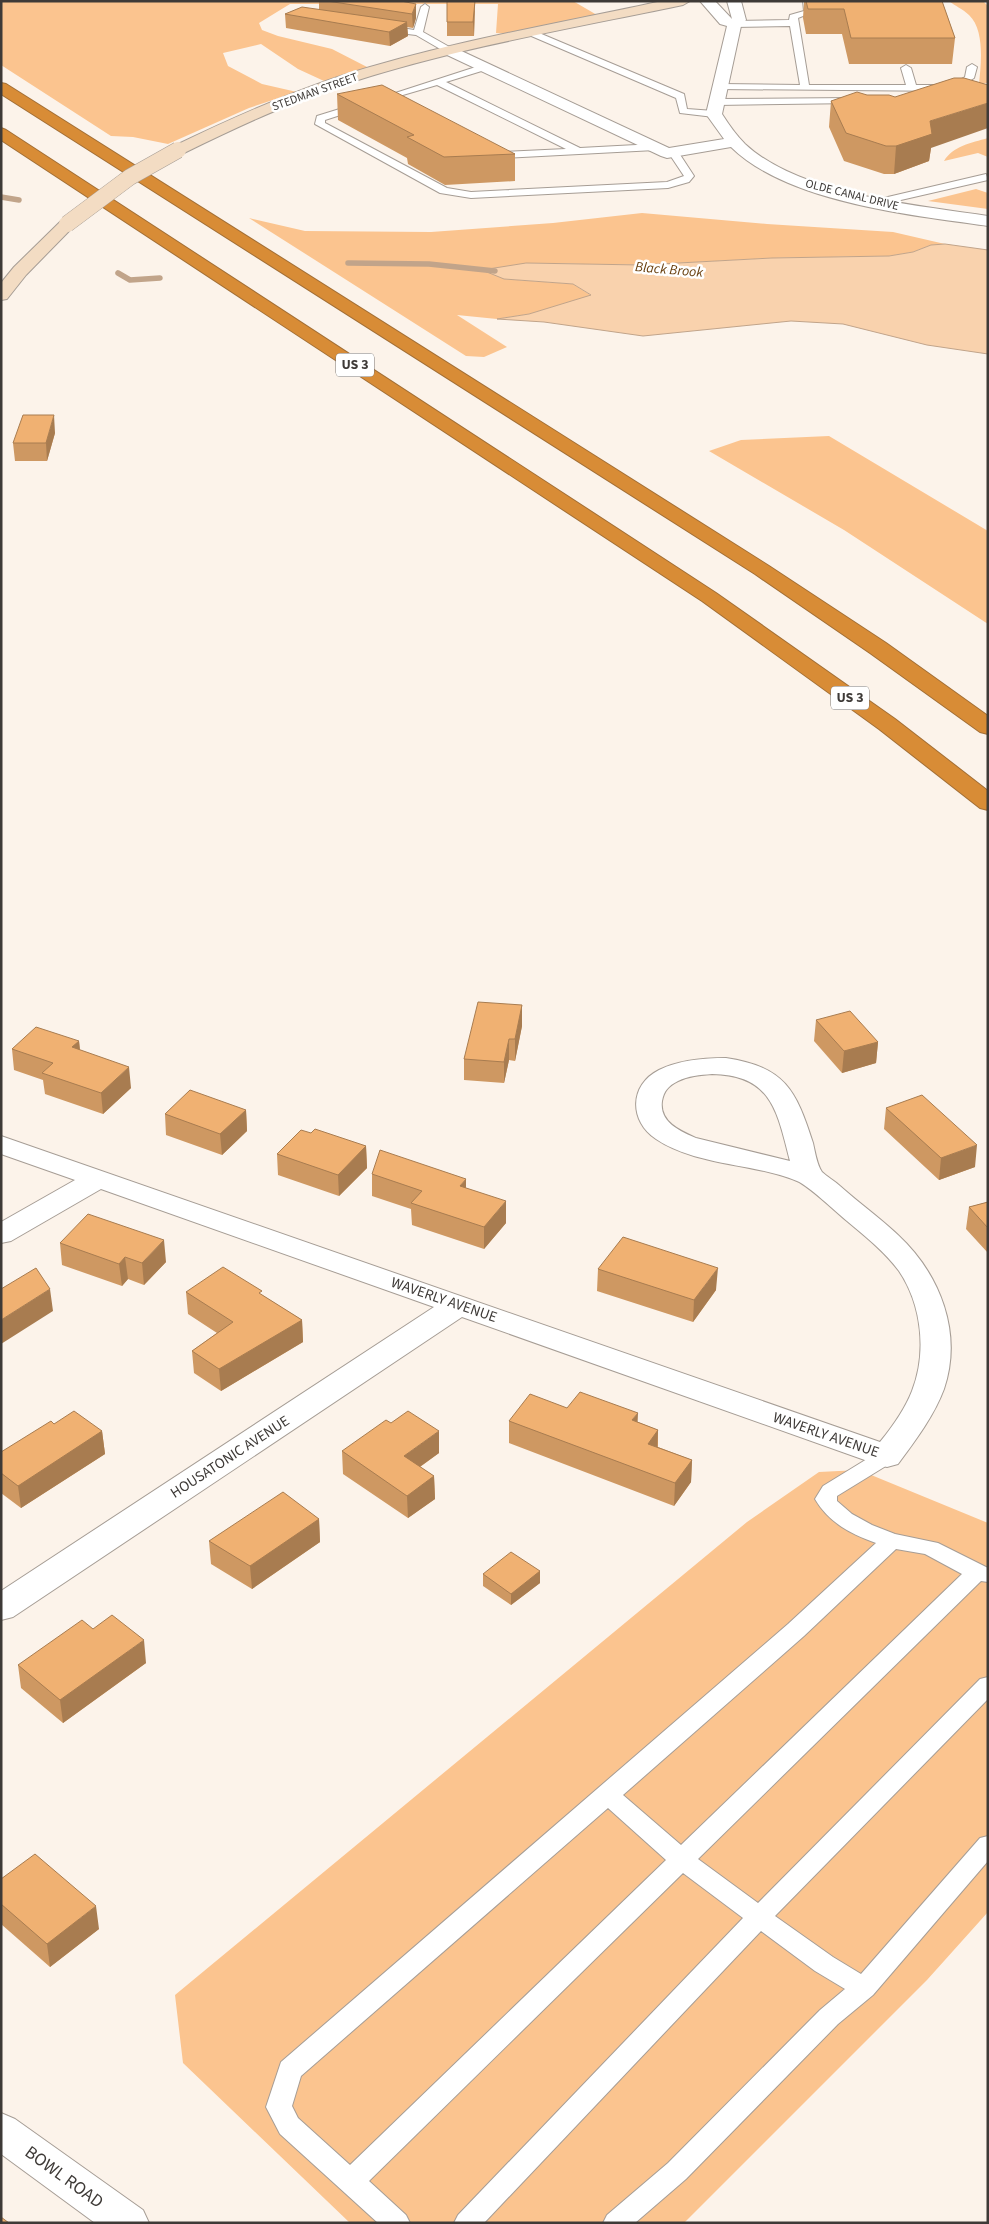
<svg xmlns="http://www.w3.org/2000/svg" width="989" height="2224" font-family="'Source Sans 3',sans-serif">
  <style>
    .green { fill: #fbc48f }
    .water { fill: #f9d2ad; stroke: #c1a48a }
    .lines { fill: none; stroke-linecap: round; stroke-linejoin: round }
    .stream { stroke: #c1a48a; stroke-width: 5.5 }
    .lane-casing { stroke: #a69d95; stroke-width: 2 }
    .street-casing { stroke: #a69d95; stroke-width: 2 }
    .secondary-casing { stroke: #a69d95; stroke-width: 2 }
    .highway-casing { stroke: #a26f36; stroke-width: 2 }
    .lane { fill: #fff; fill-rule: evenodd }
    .street { fill: #fff; fill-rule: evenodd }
    .secondary { fill: #f3dcc3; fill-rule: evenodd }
    .highway { fill: #d88c36; fill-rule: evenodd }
    .secondary-bridge-casing { stroke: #a69d95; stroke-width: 17; stroke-linecap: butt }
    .secondary-bridge { stroke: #f3dcc3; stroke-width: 16 }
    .wall { fill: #ce9862 }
    .shaded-wall { fill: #a87c50 }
    .building { fill: #f0b172; stroke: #a87c50 }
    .labels { text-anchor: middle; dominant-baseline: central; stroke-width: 5; stroke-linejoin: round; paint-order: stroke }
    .far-street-label { font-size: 12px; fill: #3e3a37; stroke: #fff }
    .far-water-label { font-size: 14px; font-style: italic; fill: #683f0e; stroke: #fff }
    .shield { fill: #fff; stroke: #787573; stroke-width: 1 }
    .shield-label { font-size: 14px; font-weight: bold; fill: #3e3a37 }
    .street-label { font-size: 15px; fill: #3e3a37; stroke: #fff }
    .near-street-label { font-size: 18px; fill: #3e3a37; stroke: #fff }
  </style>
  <rect width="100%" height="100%" fill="#fcf3ea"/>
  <!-- green -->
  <path class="green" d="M1 1H573L597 15 507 34 496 33 498 4H290L259 23 262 30 278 36 332 49 369 68 324 81 298 69 261 44 223 53 228 66 262 84 297 92 249 108 168 144 133 137 111 136 1 65Z
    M949 1H983L988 6V83L979 84C981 64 985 30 969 15 963 9 955 6 949 1Z
    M988 138V157L978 153 944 161C953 146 971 143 988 138Z
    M976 189 988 193V209L928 201Z
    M642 213 767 224 893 232 945 244 931 245 913 252 889 256 772 258 641 265 526 263 504 279 573 284 592 296 529 314 497 319 457 315 507 347 484 357 466 356 249 218 305 231 431 232 553 223Z
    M829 436 988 531V624L844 530 709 451 741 440Z
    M859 1470 988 1523V1912L927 1980 684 2223H350L183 2063 175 1995 747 1522 819 1472Z"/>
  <!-- water -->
  <path class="water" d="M945 244 988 250V354L927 345 843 324 791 321 643 336 544 322 497 319 529 314 591 295 573 284 504 279 482 270 526 263 641 265 772 258 889 256 913 252 931 245Z"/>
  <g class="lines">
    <!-- stream -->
    <path class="stream" d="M1 197 19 200
      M348 263 429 264 495 271
      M118 273 130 280 160 278"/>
    <!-- lane casing -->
    <g class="lane-casing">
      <path id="lane" d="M803 1H811L813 12 798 18 809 85H906L901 68 906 65 911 68 916 85H951L965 77 967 67 972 64 977 67 974 78 953 91 718 89V85L721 84 800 85 790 26 734 27 730 24 734 21 789 20 790 15 804 11Z
        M425 4 429 7 423 32 453 49V53H447L416 35 383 31 379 28 383 25 414 30 421 7Z
        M532 30 684 94 687 109 714 111 719 114 714 117 680 113 676 98 529 35V31Z
        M485 64 488 65V69L446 82 580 148 655 144 660 147 655 150 502 158 488 150 493 147 504 152 566 149 437 85 396 97 403 102 398 105 383 97Z
        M854 98 857 99V103L717 105 712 102 717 99Z
        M359 103 364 106 362 108 325 120V123L447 188 471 192 667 182 684 176 668 152 673 149 677 150 694 176 689 182 668 188 471 198 440 193 315 124 317 116Z
        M986 174 988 180 879 205 874 202 875 200Z
        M887 1449 894 1451 897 1456 894 1461 837 1496V1501L852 1514 872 1525 895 1534 938 1543 988 1568V1582L981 1581 698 1859 758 1903 980 1679 988 1677V1699L775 1916 833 1957 861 1974 980 1838 988 1836V1861L873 1995 838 2024 686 2179 635 2223H603L607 2215 668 2163 820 2010 845 1989 815 1971 761 1931 484 2223H454L458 2215 743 1918 683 1873 369 2181 406 2215 410 2223H378L280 2134 266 2107 281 2062 788 1624 876 1543C851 1534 829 1523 815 1499L823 1486 880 1451ZM896 1549 925 1554 962 1574 681 1845 623 1795 804 1636ZM608 1808 666 1860 350 2165 298 2118 292 2106 301 2076Z"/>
    </g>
    <!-- street casing -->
    <g class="street-casing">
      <path id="street" d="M700 1H715L732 19 727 1H741L746 20 741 26 722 114C729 125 736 135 745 144 800 195 915 205 988 216V226C912 215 788 203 731 147L667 158 661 156 445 54 443 51 445 48H455L669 148 724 139 706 114 727 26 720 24Z
        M726 1058C785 1067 796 1090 813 1143 815 1152 817 1165 822 1172 827 1177 835 1181 840 1186 859 1203 880 1218 898 1235 940 1274 963 1333 944 1389 934 1416 915 1441 898 1464L887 1467 876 1464 462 1317 13 1617 1 1620V1591L434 1307 101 1189 11 1241 1 1243V1222L75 1180 1 1154V1136L880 1442C893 1426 905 1409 912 1391 927 1353 922 1305 899 1271 885 1252 865 1236 847 1221 836 1212 808 1185 797 1181 754 1163 696 1166 656 1139 629 1121 629 1085 659 1070 679 1060 703 1058 726 1058ZM712 1074C772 1075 777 1111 790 1161L696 1138C680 1131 659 1122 662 1101 664 1091 668 1086 678 1081 688 1076 700 1075 712 1074Z
        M1 2113 15 2119 143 2210 149 2223H95L1 2154Z"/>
    </g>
    <!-- secondary casing -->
    <g class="secondary-casing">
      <path id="secondary" d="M662 1H690L683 5C573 28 462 47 355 81 295 100 239 126 184 153H172L170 150 172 147C228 120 285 94 344 75 448 42 556 24 662 1Z
        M67 219 73 221 75 224 73 227 26 275 7 299 1 300V283L14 267 61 221Z"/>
    </g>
    <!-- highway casing -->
    <g class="highway-casing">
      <path id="highway" d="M1 83 6 84 769 566 886 643 988 716V734L980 732 870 653 755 574 1 94Z
        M1 128 6 130 716 593 895 719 988 791V810L980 808 879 729 702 601 1 140Z"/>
    </g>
    <!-- lane -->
    <use href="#lane" class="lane"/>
    <!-- street -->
    <use href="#street" class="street"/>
    <!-- secondary -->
    <use href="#secondary" class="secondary"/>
    <!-- highway -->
    <use href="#highway" class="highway"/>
    <!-- secondary-bridge casing -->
    <g class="secondary-bridge-casing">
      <path id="secondary-bridge" d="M67 224 130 177 178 150"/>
    </g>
    <!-- secondary-bridge -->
    <use href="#secondary-bridge" class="secondary-bridge"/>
  </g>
  <!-- wall -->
  <path class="wall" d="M319 1H401L416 18 413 28 407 27 408 36 390 46 286 28 285 14 319 10Z
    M447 1H475L474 36H447Z
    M804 1H942L955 38 952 64H849L842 34H806L803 18Z
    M337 94 515 154V181L445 185 408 164 407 158 338 120Z
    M831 101 931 148 929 161 894 174H884L844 161 829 127Z
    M55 433 47 461H15L13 443Z
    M522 1005V1026L515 1061 509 1060 504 1083 464 1080V1059Z
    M816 1020 878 1042 876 1063 842 1073 814 1041Z
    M79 1041 80 1050 131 1088 103 1114 45 1094 43 1080 14 1070 12 1049Z
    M886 1108 975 1167 939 1180 884 1129Z
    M246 1110 247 1131 222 1155 166 1135 165 1114Z
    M311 1133 366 1146 367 1168 339 1196 278 1175 277 1154Z
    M372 1174 466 1188 506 1223 484 1249 412 1225 411 1209 372 1196Z
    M988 1202V1253L966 1229 969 1207Z
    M60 1243 166 1262 144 1285 128 1279 122 1286 62 1265Z
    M598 1269 716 1290 693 1322 597 1291Z
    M186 1292 262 1295 302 1320 303 1342 221 1391 194 1373 192 1351 217 1333 188 1314Z
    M567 1408 638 1422 658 1430V1447L692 1460 691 1482 674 1506 509 1443V1421Z
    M54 1424 102 1431 105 1454 21 1508 1 1493V1452Z
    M342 1451 439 1453 420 1467 434 1476 435 1499 408 1518 343 1474Z
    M319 1519 320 1542 252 1589 211 1564 209 1541Z
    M540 1571V1583L511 1605 483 1586V1574Z
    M93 1629 146 1663 63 1723 21 1688 18 1665Z
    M1 1879 99 1929 50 1967 1 1924Z"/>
  <!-- shaded-wall -->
  <path class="shaded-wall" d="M475 1 474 36 473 22Z
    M416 4V18L413 28 412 14Z
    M407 22 408 36 390 46 389 32Z
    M988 103V128L931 148 929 161 894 174 896 146 930 121Z
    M54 415 55 433 47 461 46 443Z
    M522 1005V1026L515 1061V1039Z
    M509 1039V1060L504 1083V1062Z
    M79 1041 81 1062 72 1047Z
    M878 1042 876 1063 842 1073 844 1051Z
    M129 1067 131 1088 103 1114 101 1093Z
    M246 1110 247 1131 222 1155 220 1134Z
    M977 1145 975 1167 939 1180 941 1158Z
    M366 1146 367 1168 339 1196 338 1175Z
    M466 1179V1200L460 1186Z
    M506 1201V1223L484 1249V1227Z
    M164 1240 166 1262 144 1285 142 1263Z
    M125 1257 128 1279 122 1286 119 1264Z
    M718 1268 716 1290 693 1322 694 1300Z
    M50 1289 53 1311 1 1344V1320Z
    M302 1320 303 1342 221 1391 219 1369Z
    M638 1413 637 1436 632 1420Z
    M658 1430 657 1452 648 1444Z
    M102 1431 105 1454 21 1508 18 1486Z
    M439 1431V1453L404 1478V1456Z
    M692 1460 691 1482 674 1506 675 1483Z
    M434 1476 435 1499 408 1518 407 1496Z
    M319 1519 320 1542 252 1589 250 1566Z
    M540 1571V1583L511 1605V1594Z
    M144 1640 146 1663 63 1723 60 1700Z
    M96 1906 99 1929 50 1967 47 1944Z"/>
  <!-- building -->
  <path class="building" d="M327 1H401L416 4 412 14Z
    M447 1H475L473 22H447Z
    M806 1H942L955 38H851L844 9H808Z
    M302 7 407 22 389 32 285 14Z
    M954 78H964L988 85V103L930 121 932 134 896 146H886L846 133 831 101 857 92 867 95H889L895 97Z
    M382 85 515 154 444 157 407 137 414 135 337 94Z
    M23 415H54L46 443H13Z
    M478 1002 522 1005 515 1039H509L504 1062 464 1059Z
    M850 1011 878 1042 844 1051 816 1020Z
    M36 1027 79 1041 72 1047 129 1067 101 1093 42 1073 53 1063 12 1049Z
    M190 1090 246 1110 220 1134 165 1114Z
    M922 1095 977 1145 941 1158 886 1108Z
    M315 1129 366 1146 338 1175 277 1154 301 1130 311 1133Z
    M380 1150 466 1179 460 1186 506 1201 484 1227 411 1203 422 1191 372 1174Z
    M988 1202V1228L969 1207Z
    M88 1214 164 1240 142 1263 125 1257 119 1264 60 1243Z
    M623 1237 718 1268 694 1300 598 1269Z
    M223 1267 262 1291 259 1293 302 1320 219 1369 192 1351 233 1322 186 1292Z
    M36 1268 50 1289 1 1320V1289Z
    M580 1392 638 1413 632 1420 658 1430 648 1444 692 1460 675 1483 509 1421 530 1394 567 1408Z
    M74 1411 102 1431 18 1486 1 1473V1452L51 1421 54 1424Z
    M408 1411 439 1431 404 1456 434 1476 407 1496 342 1451 386 1420 391 1423Z
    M283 1492 319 1519 250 1566 209 1541Z
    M511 1552 540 1571 511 1594 483 1574Z
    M112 1615 144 1640 60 1700 18 1665 82 1620 93 1629Z
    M35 1854 96 1906 47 1944 1 1904V1879Z
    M1 2217 9 2223H1Z"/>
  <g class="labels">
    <!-- far-street labels -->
    <g class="far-street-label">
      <text transform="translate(315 92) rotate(-20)">STEDMAN STREET</text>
      <text transform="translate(852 195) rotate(14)">OLDE CANAL DRIVE</text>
    </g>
    <!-- far-water labels -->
    <g class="far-water-label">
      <text transform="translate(669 270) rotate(5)">Black Brook</text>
    </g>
    <!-- shield labels -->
    <g class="shield">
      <rect x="336" y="353.5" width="38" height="23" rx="4"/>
      <rect x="831" y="686.5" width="38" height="23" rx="4"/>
    </g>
    <g class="shield-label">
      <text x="355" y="365">US 3</text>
      <text x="850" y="698">US 3</text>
    </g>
    <!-- street labels -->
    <g class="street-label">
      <text transform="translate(444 1300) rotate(19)">WAVERLY AVENUE</text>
      <text transform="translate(826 1435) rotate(19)">WAVERLY AVENUE</text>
      <text transform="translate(230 1457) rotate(-33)">HOUSATONIC AVENUE</text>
    </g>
    <!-- near-street labels -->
    <g class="near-street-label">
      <text transform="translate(64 2177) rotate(36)">BOWL ROAD</text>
    </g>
  </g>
  <!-- border -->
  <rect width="989" height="2224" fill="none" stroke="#3e3a37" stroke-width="5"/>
</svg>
